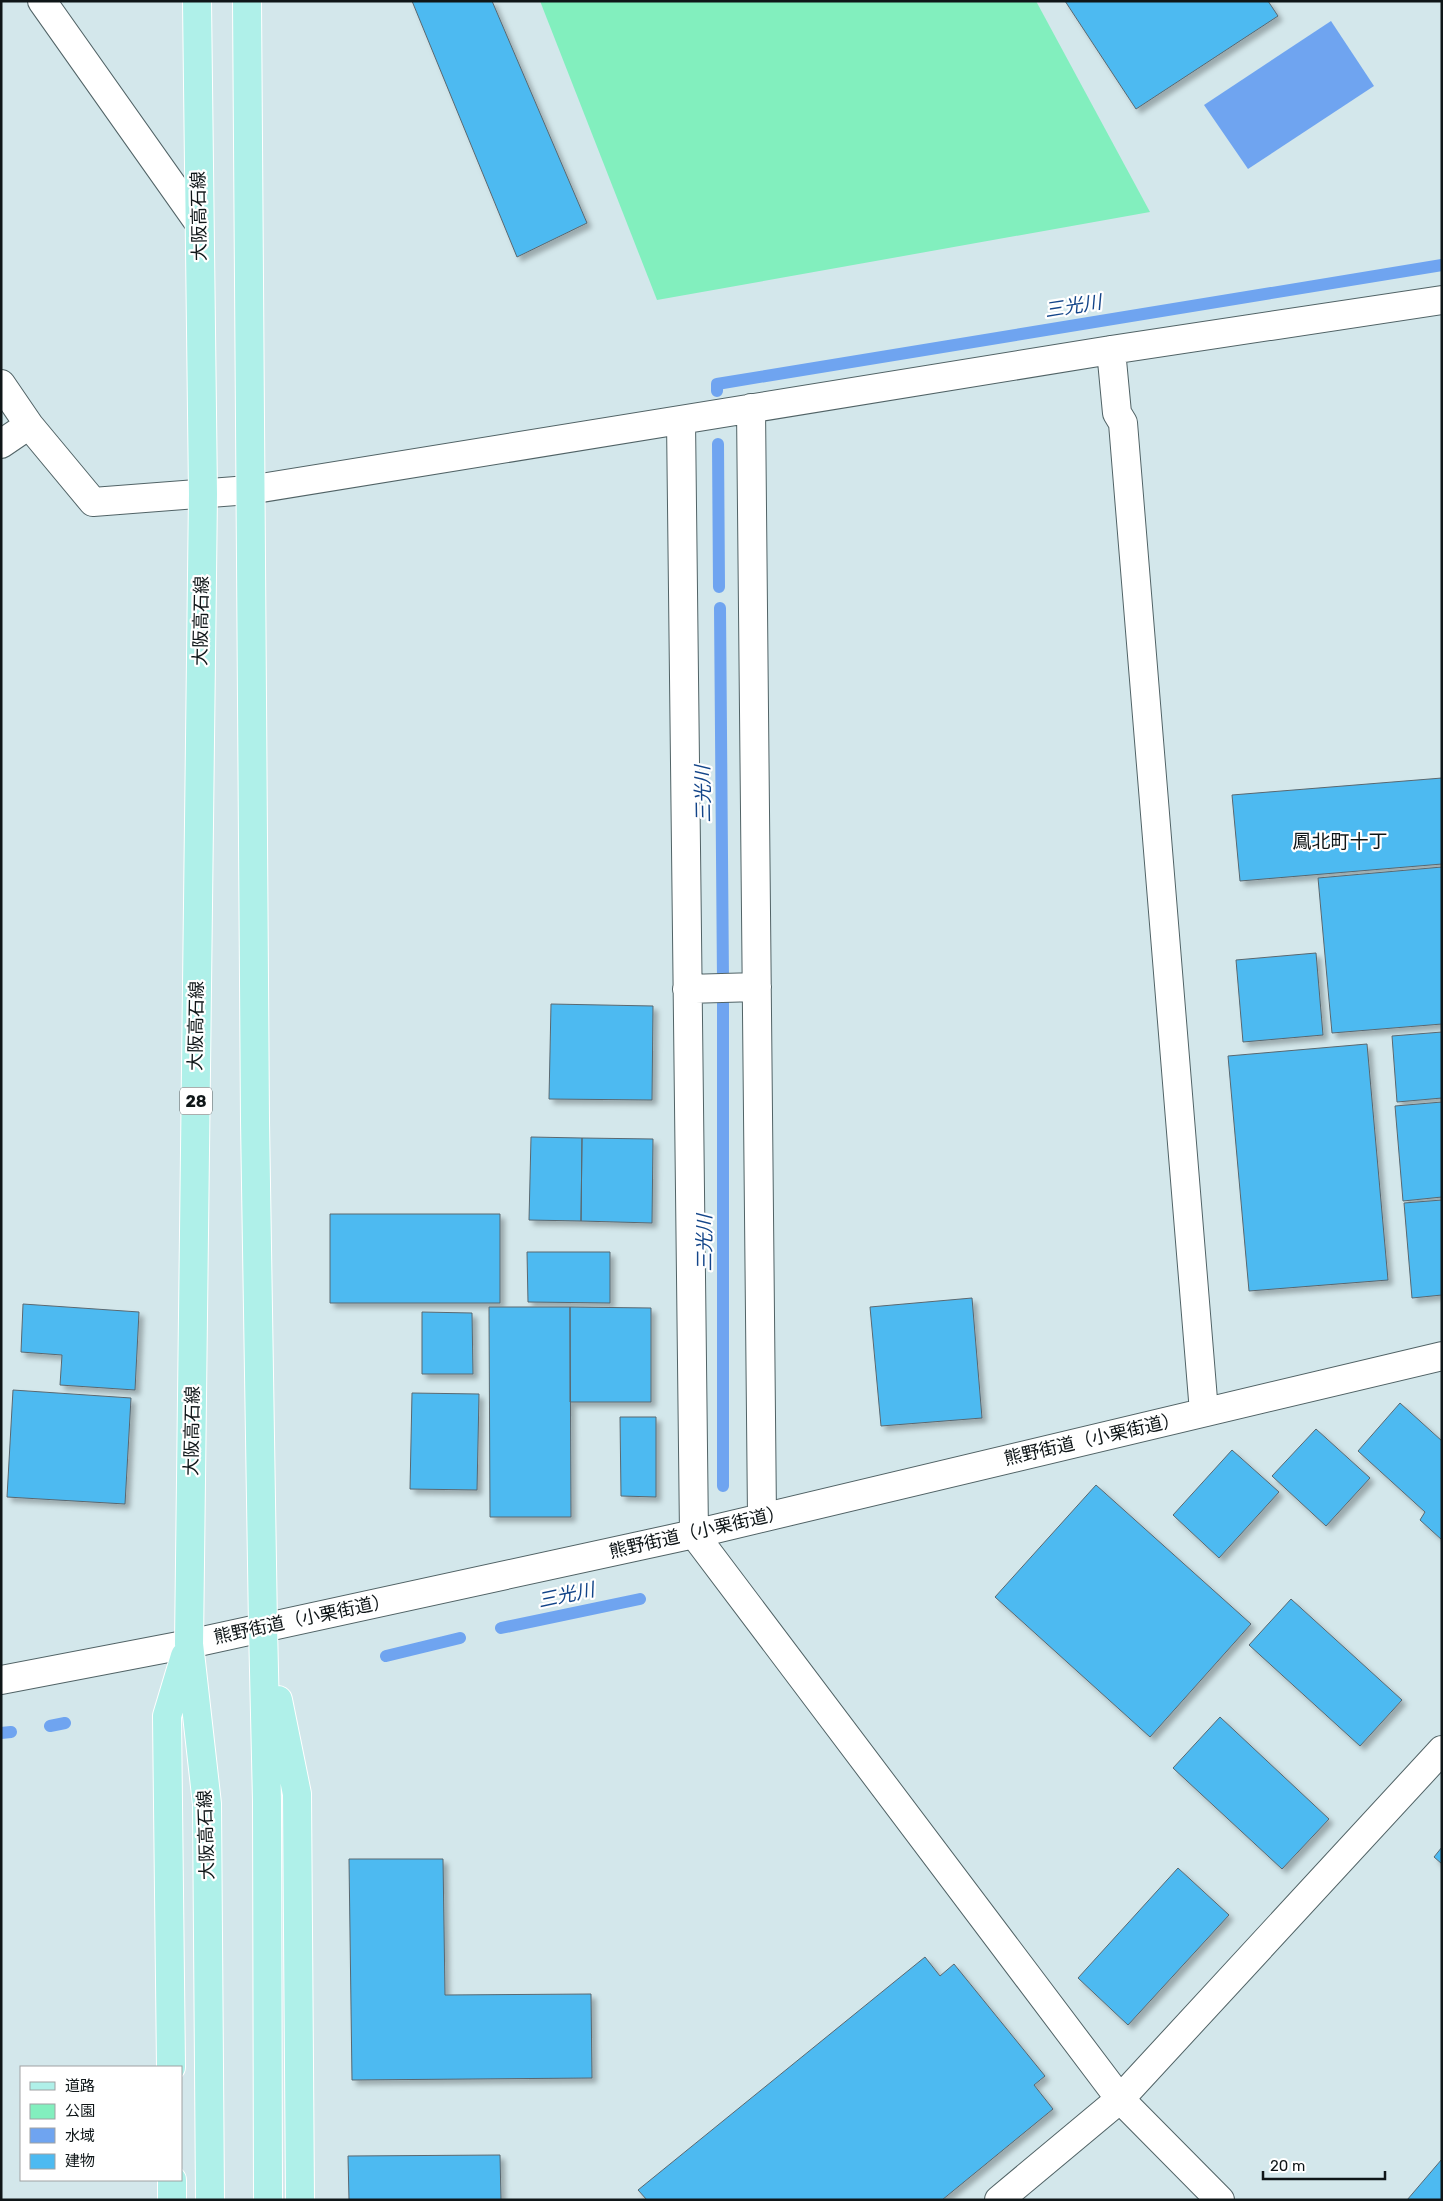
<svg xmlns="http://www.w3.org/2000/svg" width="1443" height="2201" font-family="Rubik,'Noto Sans JP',sans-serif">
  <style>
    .green { fill: #82efbe }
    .water { fill: #6fa4f0 }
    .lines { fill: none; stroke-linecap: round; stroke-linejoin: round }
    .stream { stroke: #6fa4f0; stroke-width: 12 }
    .building { fill: #4dbaf1; stroke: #5a6870; filter: url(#shadow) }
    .minor-casing { stroke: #516366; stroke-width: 30 }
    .major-casing { stroke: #fff; stroke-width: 30 }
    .minor { stroke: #fff; stroke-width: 28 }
    .major { stroke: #aff0e9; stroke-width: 28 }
    .labels { text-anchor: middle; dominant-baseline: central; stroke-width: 4.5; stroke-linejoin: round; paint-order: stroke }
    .shield { fill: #fff; stroke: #575c5d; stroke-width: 1 }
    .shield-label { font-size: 16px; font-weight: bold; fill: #0f1618 }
    .street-label { font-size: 18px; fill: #0f1618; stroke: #fff }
    .water-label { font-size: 19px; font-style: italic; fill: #134589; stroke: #fff }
    .neighbourhood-label { font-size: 19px; fill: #0f1618; stroke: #fff }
  </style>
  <defs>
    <filter id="shadow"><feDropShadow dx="4.5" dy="4.5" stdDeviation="2.5" flood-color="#0004"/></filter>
  </defs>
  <rect width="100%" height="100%" fill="#d3e7eb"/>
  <!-- green -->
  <path class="green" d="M540 1H1036L1150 212 657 300Z"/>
  <!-- water -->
  <path class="water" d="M1331 21 1374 86 1248 169 1204 105Z"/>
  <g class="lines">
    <!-- stream -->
    <path class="stream" d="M717 391V384L1442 265
      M718 444 719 587
      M720 608 723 980
      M723 1000V1486
      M501 1628 640 1599
      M386 1656 460 1638
      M50 1726 65 1723
      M1 1733 11 1732"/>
  </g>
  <!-- building -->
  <path class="building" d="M412 1H492L587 223 517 257Z
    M1065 1H1268L1278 16 1136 109Z
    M1442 778V864L1240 881 1232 795Z
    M1442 867V1024L1332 1033 1318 878Z
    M1316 953 1323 1035 1243 1042 1236 960Z
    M551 1004 653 1006 652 1100 549 1099Z
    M1442 1032V1098L1397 1102 1392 1036Z
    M1367 1044 1388 1280 1249 1291 1228 1056Z
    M1442 1102V1197L1403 1201 1395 1106Z
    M531 1137 582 1138 581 1221 529 1220Z
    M582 1138 653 1139 652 1223 581 1221Z
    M1442 1200V1295L1412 1298 1404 1203Z
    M330 1214H500V1303H330Z
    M527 1252H610V1303L528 1302Z
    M972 1298 982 1418 881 1426 870 1307Z
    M23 1304 139 1312 135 1390 60 1385 62 1355 21 1352Z
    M489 1307H570L571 1517H490Z
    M570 1307 651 1308V1402H570Z
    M422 1312 472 1313 473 1374H422Z
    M13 1390 131 1398 125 1504 7 1497Z
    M412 1393 479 1394 477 1490 410 1489Z
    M1400 1403 1442 1441V1540L1420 1520 1425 1512 1358 1451Z
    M620 1417H656V1497L621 1496Z
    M1316 1429 1370 1478 1326 1526 1272 1476Z
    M1232 1450 1279 1492 1219 1558 1173 1515Z
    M1096 1485 1251 1624 1150 1737 995 1597Z
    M1291 1599 1402 1700 1360 1746 1249 1645Z
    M1220 1717 1329 1819 1282 1869 1173 1768Z
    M1442 1847V1864L1434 1857Z
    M349 1859H443L445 1995 591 1994 592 2078 352 2080Z
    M1178 1868 1229 1915 1128 2025 1078 1978Z
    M925 1957 940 1976 954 1964 1045 2076 1034 2085 1053 2109 942 2200H647L638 2190Z
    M500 2155 501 2200H349L348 2156Z
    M1442 2159V2200H1407Z"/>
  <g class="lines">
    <!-- minor casing -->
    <g class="minor-casing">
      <path id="minor" d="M42 1 199 223
        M1111 350 1117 413 1123 423 1204 1412
        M1 384 29 425 93 502 249 490 1111 350 1442 300
        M751 408 762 1517
        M681 420 694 1534 1120 2099 1220 2200
        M1 444 29 425
        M687 989 757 987
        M1 1680 189 1644 694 1534 1442 1356
        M999 2200 1120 2099 1442 1750"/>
    </g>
    <!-- major casing -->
    <g class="major-casing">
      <path id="major" d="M197 1 203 494 189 1644 207 1804 210 2200
        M247 1 255 1121 263 1627 267 1801 268 2200
        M278 1700 297 1794 300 2200
        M171 2067 167 1716 185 1656
        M172 2180V2200"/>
    </g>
    <!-- minor -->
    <use href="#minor" class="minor"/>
    <!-- major -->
    <use href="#major" class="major"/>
  </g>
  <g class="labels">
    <!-- shield labels -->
    <rect class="shield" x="180" y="1087.5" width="32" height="27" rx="4"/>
    <g class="shield-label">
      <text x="196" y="1101">28</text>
    </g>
    <!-- street labels -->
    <g class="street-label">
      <text transform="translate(199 216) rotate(-91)">大阪高石線</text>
      <text transform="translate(201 621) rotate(-89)">大阪高石線</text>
      <text transform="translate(196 1026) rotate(-89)">大阪高石線</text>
      <text transform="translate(192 1431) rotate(-89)">大阪高石線</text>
      <text transform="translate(1092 1439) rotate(-13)">熊野街道（小栗街道）</text>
      <text transform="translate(697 1532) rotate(-13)">熊野街道（小栗街道）</text>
      <text transform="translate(302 1619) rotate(-12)">熊野街道（小栗街道）</text>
      <text transform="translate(206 1835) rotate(-92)">大阪高石線</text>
    </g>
    <!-- water labels -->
    <g class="water-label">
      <text transform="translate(1073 306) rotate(-9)">三光川</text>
      <text transform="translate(703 794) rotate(-91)">三光川</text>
      <text transform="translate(704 1243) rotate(-90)">三光川</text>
      <text transform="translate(566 1595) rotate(-12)">三光川</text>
    </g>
    <!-- neighbourhood labels -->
    <g class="neighbourhood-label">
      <text x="1340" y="841">鳳北町十丁</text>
    </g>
  </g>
  <!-- border -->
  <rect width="1443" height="2201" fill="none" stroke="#0f1618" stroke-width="5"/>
  <!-- legend -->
  <rect x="20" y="2066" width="162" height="115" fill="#ffffff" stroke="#9fa2a3"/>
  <rect x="30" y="2082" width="25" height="8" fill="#aff0e9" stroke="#9fa2a3"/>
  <text x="65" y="2091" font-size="15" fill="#0f1618">道路</text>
  <rect x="30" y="2104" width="25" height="15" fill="#82efbe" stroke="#9fa2a3"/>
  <text x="65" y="2116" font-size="15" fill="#0f1618">公園</text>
  <rect x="30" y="2128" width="25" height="15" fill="#6fa4f0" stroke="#9fa2a3"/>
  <text x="65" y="2141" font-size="15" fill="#0f1618">水域</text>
  <rect x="30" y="2154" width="25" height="15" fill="#4dbaf1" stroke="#9fa2a3"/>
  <text x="65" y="2166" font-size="15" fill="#0f1618">建物</text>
  <!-- scale -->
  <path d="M1263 2171v8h122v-8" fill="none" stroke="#0f1618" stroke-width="2.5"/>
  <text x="1270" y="2171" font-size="15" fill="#0f1618" stroke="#ffffff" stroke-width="4" paint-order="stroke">20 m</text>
</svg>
